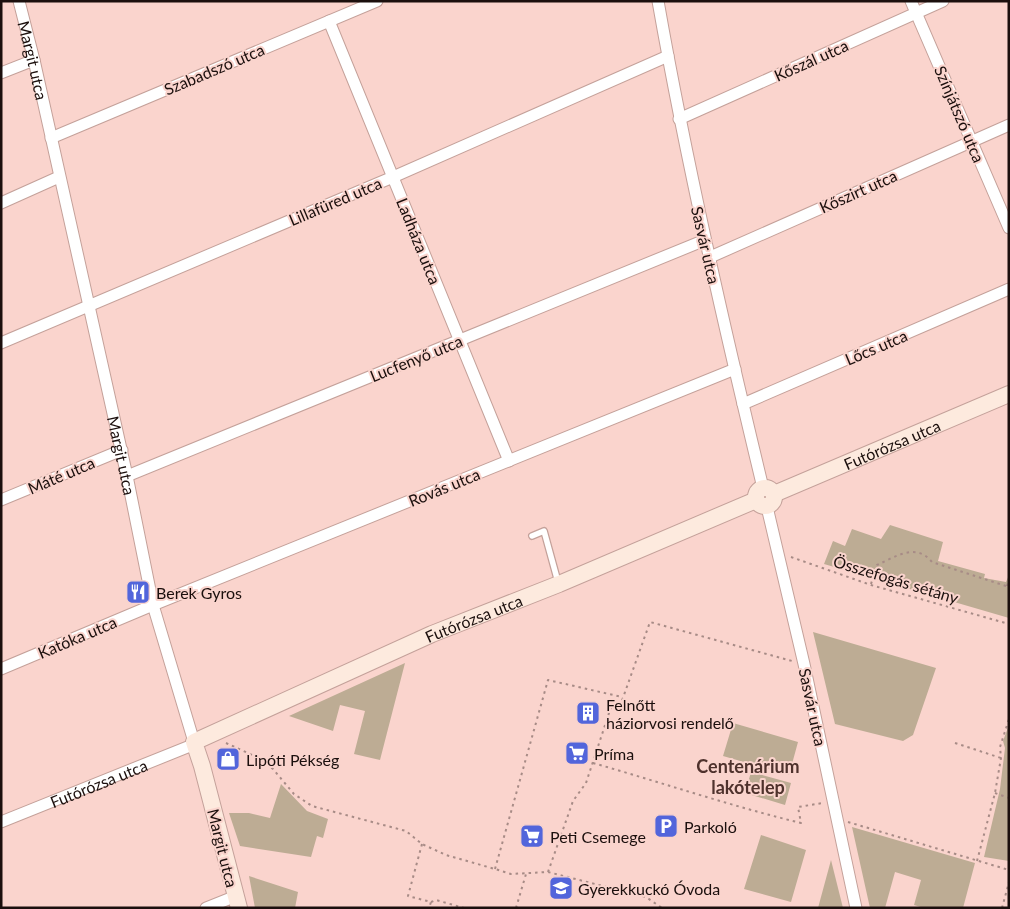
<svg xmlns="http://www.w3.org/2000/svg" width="1010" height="909" font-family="Lato,sans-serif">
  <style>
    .green { fill: #bdac94 }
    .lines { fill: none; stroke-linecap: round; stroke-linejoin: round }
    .lane-casing { stroke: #c4a19a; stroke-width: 8 }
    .street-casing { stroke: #c4a19a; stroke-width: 13 }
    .secondary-casing { stroke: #c4a19a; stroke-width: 18 }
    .path { stroke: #a78b86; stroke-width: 2; stroke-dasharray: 2.5 4; stroke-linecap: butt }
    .lane { stroke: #fff; stroke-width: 5.5 }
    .street { stroke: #fff; stroke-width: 11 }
    .secondary { stroke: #fdeade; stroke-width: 16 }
    .labels { text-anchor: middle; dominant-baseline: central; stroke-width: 4; stroke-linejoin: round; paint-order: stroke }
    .street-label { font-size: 16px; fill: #1b0f0d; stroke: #fad4cd }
    .poi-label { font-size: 16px; fill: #1b0f0d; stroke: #fad4cd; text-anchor: start }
    .neighbourhood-label { font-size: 18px; font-weight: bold; fill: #4f322d; stroke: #fad4cd }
  </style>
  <rect width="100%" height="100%" fill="#fad4cd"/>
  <!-- green -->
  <path class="green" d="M890 525 943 542 938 561 985 574 984 578 1006 582 1009 575V618L824 564 833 541 845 546 852 529 881 539Z
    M813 632 936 668 913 735 903 741 835 724Z
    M405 663 380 760 354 754 365 711 340 705 333 731 289 716Z
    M733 723 798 742 789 775 723 756Z
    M1009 725V861L984 857 1000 789 1005 748 1003 741Z
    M751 772 791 783 785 805 745 793Z
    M281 784 307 811 328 819 323 838 317 836 311 857 240 846 229 813H249L270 818Z
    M852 827 975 863 963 908H924L914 905 921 880 895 872 885 908H870Z
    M761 835 806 850 791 902 744 889Z
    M831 860 843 908H818Z
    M249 876 298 892 295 908H255Z"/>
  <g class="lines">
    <!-- lane casing -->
    <g class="lane-casing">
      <path id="lane" d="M532 536 544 531 558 582"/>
    </g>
    <!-- street casing -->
    <g class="street-casing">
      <g id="street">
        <path id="s1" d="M19 1 34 60 127 476 153 605 194 742"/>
        <path d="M658 1C687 165 724 326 763 488"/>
        <path d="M911 1 1009 228"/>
        <path d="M329 21 509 461"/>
        <path d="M1 73 34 60"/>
        <path d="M679 119 943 1"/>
        <path d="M51 138 377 1"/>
        <path d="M1 203 59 177"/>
        <path d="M708 258 1009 125"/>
        <path d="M1 343 393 177 668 56"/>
        <path d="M743 404 1009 289"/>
        <path d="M127 476 705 240"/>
        <path d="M1 500 122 450"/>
        <path d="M767 507 804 664 856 908"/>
        <path d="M1 669 153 605 735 369"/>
        <path id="s2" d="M1 822 195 744"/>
        <path d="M206 908 236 896"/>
      </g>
    </g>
    <!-- secondary casing -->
    <g class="secondary-casing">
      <g id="secondary">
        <circle cx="765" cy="497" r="9"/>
        <path id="s3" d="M774 494 1009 394"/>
        <path id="s4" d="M239 908 202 766 194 742 432 634 559 584 756 500"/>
      </g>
    </g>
    <!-- path -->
    <path class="path" d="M791 557 871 585 1009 624
      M871 584 877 565C895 557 916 542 932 562L1009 587
      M1007 586 1009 579
      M226 743 261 759 273 769 294 794 312 806 406 831 422 844 446 855 495 869 511 874 548 872 646 897 662 908
      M955 743 1001 758
      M593 763C663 783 731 806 801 823L798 807 823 803
      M995 793 1009 798
      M848 822 1009 870
      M422 844 408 896 431 902 429 908
      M977 861 995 793 1001 758 1000 747 1009 719
      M495 869 548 680 622 697
      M548 872 573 801 586 783 611 707 619 709 650 622 792 661
      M431 902 436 900 464 908
      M516 908 526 874
      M1002 908 1009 882"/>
    <!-- lane -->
    <use href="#lane" class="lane"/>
    <!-- street -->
    <use href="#street" class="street"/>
    <!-- secondary -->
    <use href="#secondary" class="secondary"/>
  </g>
  <!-- icons -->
  <defs>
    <g id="restaurant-square" transform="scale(1.25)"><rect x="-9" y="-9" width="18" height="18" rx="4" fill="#5265db" stroke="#fad4cd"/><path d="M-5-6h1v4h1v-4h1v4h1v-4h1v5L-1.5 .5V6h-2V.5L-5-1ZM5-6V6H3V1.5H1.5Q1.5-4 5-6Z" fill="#fff"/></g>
    <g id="building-square" transform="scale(1.25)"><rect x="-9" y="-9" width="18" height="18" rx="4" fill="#5265db" stroke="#fad4cd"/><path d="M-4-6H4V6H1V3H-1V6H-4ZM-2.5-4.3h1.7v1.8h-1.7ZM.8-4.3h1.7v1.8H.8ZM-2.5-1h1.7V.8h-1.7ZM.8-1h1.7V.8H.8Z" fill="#fff"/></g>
    <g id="supermarket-square" transform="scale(1.25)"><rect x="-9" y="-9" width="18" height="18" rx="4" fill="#5265db" stroke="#fad4cd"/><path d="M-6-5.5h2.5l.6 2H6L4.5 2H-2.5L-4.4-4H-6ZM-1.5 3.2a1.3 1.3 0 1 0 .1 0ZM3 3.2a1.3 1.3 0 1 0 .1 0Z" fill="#fff"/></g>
    <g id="shop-square" transform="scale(1.25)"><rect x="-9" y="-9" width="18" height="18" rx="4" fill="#5265db" stroke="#fad4cd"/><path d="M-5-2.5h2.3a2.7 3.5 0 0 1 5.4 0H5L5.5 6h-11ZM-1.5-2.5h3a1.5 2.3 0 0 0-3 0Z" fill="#fff"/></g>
    <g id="parking-square" transform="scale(1.25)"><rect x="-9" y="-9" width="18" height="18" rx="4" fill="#5265db" stroke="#fad4cd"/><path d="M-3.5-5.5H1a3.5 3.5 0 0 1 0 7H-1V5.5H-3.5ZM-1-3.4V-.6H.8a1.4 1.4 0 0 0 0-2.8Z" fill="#fff"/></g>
    <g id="school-square" transform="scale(1.25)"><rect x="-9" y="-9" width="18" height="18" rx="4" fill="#5265db" stroke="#fad4cd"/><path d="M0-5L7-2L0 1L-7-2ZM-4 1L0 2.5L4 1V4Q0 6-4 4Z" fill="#fff"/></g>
  </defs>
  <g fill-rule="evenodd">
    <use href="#restaurant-square" x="138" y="592"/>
    <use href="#building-square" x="588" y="713"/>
    <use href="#supermarket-square" x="577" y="753"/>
    <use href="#shop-square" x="228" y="759"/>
    <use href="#parking-square" x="666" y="826"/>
    <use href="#supermarket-square" x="532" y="836"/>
    <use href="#school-square" x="561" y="888"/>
  </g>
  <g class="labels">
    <!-- street labels -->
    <g class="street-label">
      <text transform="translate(811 60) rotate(-24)">Kőszál utca</text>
      <text stroke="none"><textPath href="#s1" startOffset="61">Margit utca</textPath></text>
      <text transform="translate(214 69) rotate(-23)">Szabadszó utca</text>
      <text transform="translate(960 114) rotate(67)">Színjátszó utca</text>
      <text transform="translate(858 191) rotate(-24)">Kőszirt utca</text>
      <text transform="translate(335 201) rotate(-23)">Lillafüred utca</text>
      <text transform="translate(419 241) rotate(68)">Ladháza utca</text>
      <text transform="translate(706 245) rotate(77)">Sasvár utca</text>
      <text transform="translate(876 347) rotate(-23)">Lőcs utca</text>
      <text transform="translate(416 358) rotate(-22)">Lucfenyő utca</text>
      <text stroke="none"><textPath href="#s3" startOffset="128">Futórózsa utca</textPath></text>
      <text stroke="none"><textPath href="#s1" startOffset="466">Margit utca</textPath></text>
      <text transform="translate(61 475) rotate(-23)">Máté utca</text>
      <text transform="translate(444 487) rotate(-22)">Rovás utca</text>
      <text transform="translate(896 579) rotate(17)">Összefogás sétány</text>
      <text stroke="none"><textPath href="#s4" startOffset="478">Futórózsa utca</textPath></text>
      <text transform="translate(77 637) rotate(-23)">Katóka utca</text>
      <text transform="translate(813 707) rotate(78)">Sasvár utca</text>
      <text stroke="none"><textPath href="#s2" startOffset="105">Futórózsa utca</textPath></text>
      <text transform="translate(223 848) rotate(76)">Margit utca</text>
    </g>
    <!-- poi labels -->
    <g class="poi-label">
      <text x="156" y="592">Berek Gyros</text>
      <text x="606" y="704">Felnőtt<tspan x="606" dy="18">háziorvosi rendelő</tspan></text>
      <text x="594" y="753">Príma</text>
      <text x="246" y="759">Lipóti Pékség</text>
      <text x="684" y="826">Parkoló</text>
      <text x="550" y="836">Peti Csemege</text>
      <text x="578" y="888">Gyerekkuckó Óvoda</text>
    </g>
    <!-- neighbourhood labels -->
    <g class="neighbourhood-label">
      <text x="748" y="766">Centenárium<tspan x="748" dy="21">lakótelep</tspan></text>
    </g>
  </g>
  <!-- border -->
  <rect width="1010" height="909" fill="none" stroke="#1b0f0d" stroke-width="5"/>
</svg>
